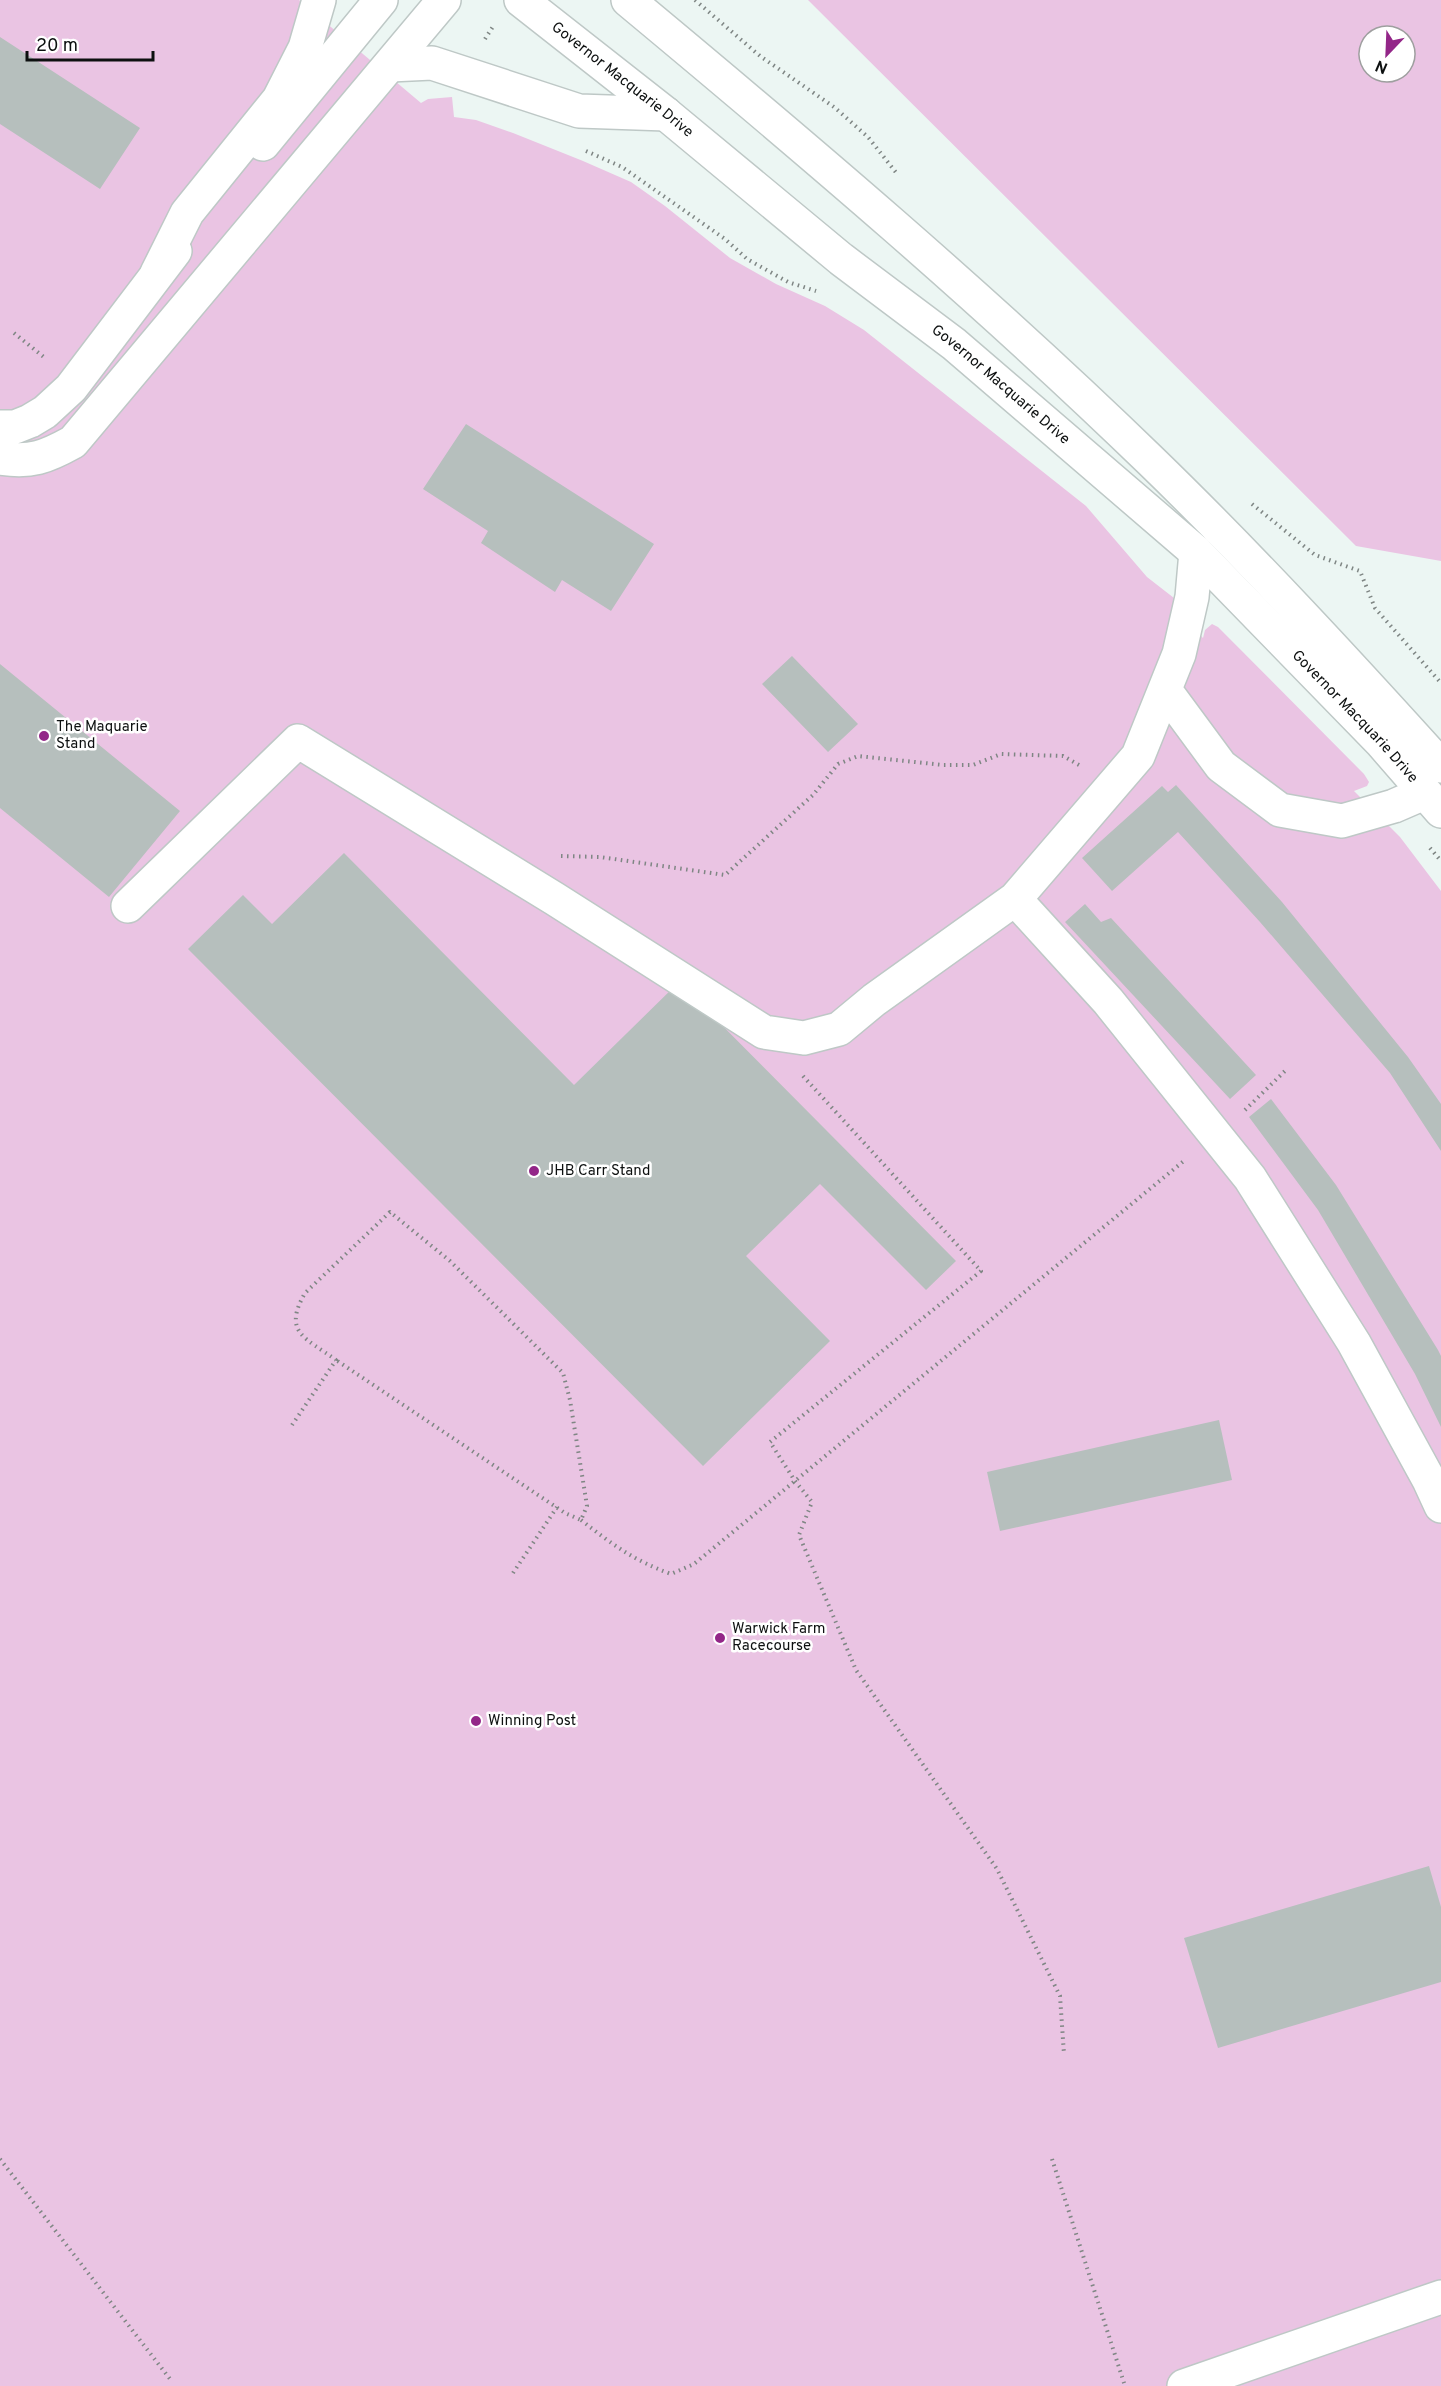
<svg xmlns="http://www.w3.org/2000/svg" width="1441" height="2386" font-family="Overpass,sans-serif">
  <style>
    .green { fill: #eac4e3; fill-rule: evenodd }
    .building { fill: #b6bfbd }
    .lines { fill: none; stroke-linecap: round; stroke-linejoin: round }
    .minor-casing { stroke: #bec8c6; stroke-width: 36 }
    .major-casing { stroke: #bec8c6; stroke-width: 36 }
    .path { stroke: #7f8684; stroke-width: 4; stroke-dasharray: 1.5 4.5; stroke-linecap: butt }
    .minor { stroke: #fff; stroke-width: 33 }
    .major { stroke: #fff; stroke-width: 33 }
    .poi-dot { fill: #932688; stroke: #fff; stroke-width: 2 }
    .labels { text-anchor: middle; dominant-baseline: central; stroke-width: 5; stroke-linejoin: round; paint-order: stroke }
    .street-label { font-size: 15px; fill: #0d1010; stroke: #fff }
    .poi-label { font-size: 15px; fill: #0d1010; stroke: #fff; text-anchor: start }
  </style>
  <rect width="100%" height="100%" fill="#ecf6f3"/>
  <!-- green -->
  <path class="green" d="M0 0H299L421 103 428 99 452 97 454 117 476 120 513 133 583 161 631 182 665 206 730 258 776 284 825 306 864 330 1086 506 1147 577 1174 598 1173 607 1203 638 1205 630 1212 624 1218 627 1364 774 1369 782 1367 786 1354 791 1400 837 1441 891V2386H0Z
    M808 0H1441V561L1356 546ZM1369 36H1405V72H1369Z"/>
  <!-- building -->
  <path class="building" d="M0 37 140 128 100 189 0 124Z
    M466 424 654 544 611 611 562 580 555 592 481 543 488 531 423 489Z
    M792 656 858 724 828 752 762 684Z
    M0 664 180 811 109 897 0 808Z
    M1176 785 1282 902 1408 1057 1441 1104V1151L1390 1073 1260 922 1178 832 1112 891 1082 858 1162 786 1168 792Z
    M344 853 574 1085 679 982 956 1261 926 1290 820 1184 746 1256 830 1341 703 1466 188 949 243 895 272 924Z
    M1085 904 1101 922 1111 918 1256 1075 1230 1099 1065 922Z
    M1271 1099 1336 1185 1438 1350 1441 1356V1427L1415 1374 1318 1210 1249 1117Z
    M1219 1420 1232 1480 1000 1531 987 1472Z
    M1429 1866 1441 1907V1982L1218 2048 1184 1938Z"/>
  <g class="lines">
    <!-- minor casing -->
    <g class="minor-casing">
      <path id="minor" d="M263 144 381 0
        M0 427H15L30 421 45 412 71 388 175 251
        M0 458C31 463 46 457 73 442L444 0
        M1196 552 1192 597 1179 654 1138 756 1015 899 1108 1001 1250 1178 1354 1343 1429 1480 1441 1506
        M1165 690 1221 766 1280 810 1342 821 1394 806 1424 793
        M128 906 298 741 555 899 764 1032 804 1038 839 1029 874 1000 1015 899
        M1184 2386 1441 2297"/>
    </g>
    <!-- major casing -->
    <g class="major-casing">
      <g id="major">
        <path id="s1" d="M521 0 666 114 841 259 954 344 1196 552 1381 742 1441 811"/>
        <path d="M628 0C806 148 984 299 1151 461 1252 559 1347 662 1441 766"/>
        <path d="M390 65 432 63 579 111 666 114"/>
        <path d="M157 273 187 213 279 99 305 48 319 0"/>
      </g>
    </g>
    <!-- path -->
    <path class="path" d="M695 0 760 56 834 107 868 137 898 175
      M485 39 494 25
      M586 151 622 167 725 239 747 259 788 282 816 291
      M14 333 45 358
      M1252 504 1315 555 1360 571 1375 608 1441 683
      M1430 848 1441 861
      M561 856 600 857 725 875 813 795 838 764 858 756 943 765H973L1001 754 1063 756 1079 765
      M803 1076 981 1271 770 1442 795 1481 812 1502 799 1535 856 1670 997 1869 1060 1996 1064 2054
      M1245 1110 1287 1069
      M292 1425 336 1360C306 1338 282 1333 305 1293L390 1212 450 1261 563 1373 570 1400 587 1506 581 1520 565 1513 336 1360
      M581 1520C613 1545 633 1560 671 1574L694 1564 1185 1160
      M513 1573 557 1507
      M0 2159 170 2379
      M1052 2159 1125 2386"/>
    <!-- minor -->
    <use href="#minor" class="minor"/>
    <!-- major -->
    <use href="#major" class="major"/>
  </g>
  <!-- markers -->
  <g class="poi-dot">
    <circle cx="44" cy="736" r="6"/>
    <circle cx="534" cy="1171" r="6"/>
    <circle cx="720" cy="1638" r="6"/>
    <circle cx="476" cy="1721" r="6"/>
  </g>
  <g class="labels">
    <!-- street labels -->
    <g class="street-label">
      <text stroke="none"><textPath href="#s1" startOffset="129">Governor Macquarie Drive</textPath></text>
      <text stroke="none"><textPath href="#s1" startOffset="615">Governor Macquarie Drive</textPath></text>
      <text stroke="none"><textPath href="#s1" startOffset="1101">Governor Macquarie Drive</textPath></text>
    </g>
    <!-- poi labels -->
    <g class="poi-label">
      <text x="56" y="727">The Maquarie<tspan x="56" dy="17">Stand</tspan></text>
      <text x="546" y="1171">JHB Carr Stand</text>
      <text x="732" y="1629">Warwick Farm<tspan x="732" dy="17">Racecourse</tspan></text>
      <text x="488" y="1721">Winning Post</text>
    </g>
  </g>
  <!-- north arrow -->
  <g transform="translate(1387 54) rotate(203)"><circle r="28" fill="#ffffff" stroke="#9e9f9f" stroke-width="1.5"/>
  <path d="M0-4.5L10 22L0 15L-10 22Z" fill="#932688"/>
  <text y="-9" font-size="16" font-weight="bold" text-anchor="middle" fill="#0d1010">N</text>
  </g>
  <!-- scale -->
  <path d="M27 51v9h126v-9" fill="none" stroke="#0d1010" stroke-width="3"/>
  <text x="36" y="51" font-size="18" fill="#0d1010" stroke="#ffffff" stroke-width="4.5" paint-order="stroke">20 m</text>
</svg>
